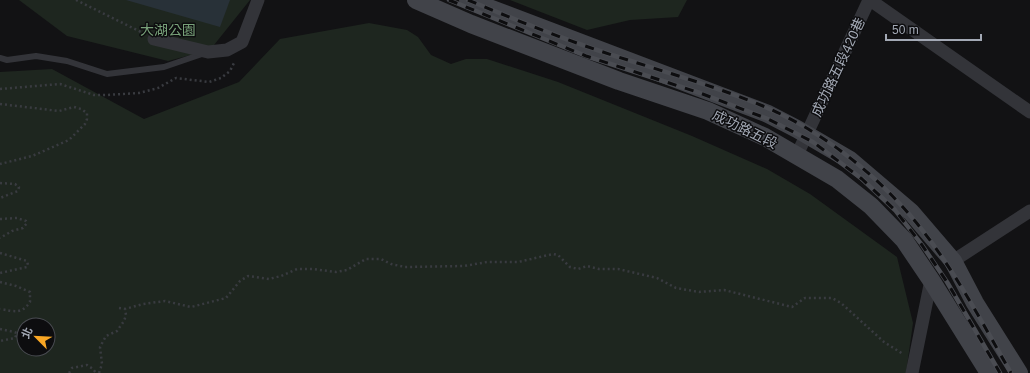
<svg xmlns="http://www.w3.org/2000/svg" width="1030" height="373" font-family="Helvetica,'Noto Sans TC',sans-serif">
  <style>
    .green { fill: #1e261f; fill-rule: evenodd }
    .water { fill: #283138 }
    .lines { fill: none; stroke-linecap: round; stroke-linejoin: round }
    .path { stroke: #393b40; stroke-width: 2.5; stroke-dasharray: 2 3; stroke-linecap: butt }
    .lane { stroke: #333439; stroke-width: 6 }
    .street { stroke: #333439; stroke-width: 13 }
    .secondary { stroke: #414349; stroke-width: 18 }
    .rail-casing { stroke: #4a4c52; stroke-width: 4.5 }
    .rail { stroke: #0d0d0f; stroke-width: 3; stroke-dasharray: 9; stroke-linecap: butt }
    .labels { text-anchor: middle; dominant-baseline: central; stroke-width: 3; stroke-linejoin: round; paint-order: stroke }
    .park-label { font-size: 14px; fill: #78a179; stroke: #0d0d0f }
    .street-label { font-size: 14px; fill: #a3a9b5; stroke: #0d0d0f }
  </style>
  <rect width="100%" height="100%" fill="#121214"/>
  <!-- green -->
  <path class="green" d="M19 0H250L210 50 168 61 67 36Z
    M510 0H687L678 17 630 20 587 30Z
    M369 23 407 30 418 37 431 55 451 64 466 59H487L558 82 692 136 767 169 810 194 897 257 913 323 906 373H0V72L52 69 144 119 239 82 280 39ZM24 325H48V349H24Z"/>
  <!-- water -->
  <path class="water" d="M126 0H230L220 27Z"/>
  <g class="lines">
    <!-- path -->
    <path class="path" d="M76 0 143 33
      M0 89 60 84 94 95H107L139 93 158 88 176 78 209 82 221 78 230 71 235 61
      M0 104 59 111 74 107 81 109 87 113V119L85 124 69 140 32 156 0 164
      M0 183 15 184 19 187 18 191 0 198
      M0 219 17 218 26 221 27 223 23 228 12 231 0 238
      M0 253 27 261 28 265 27 267 0 273
      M0 282 16 286 30 292V302C21 315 14 311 0 309
      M119 308 125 309
      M0 329 14 332 17 333 15 338 0 341
      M69 373 72 368 87 365 93 369 96 373
      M99 373 102 364 100 347 106 336 117 331 124 321 126 315 125 309 143 304 165 301 191 307 226 298 240 281 248 276 269 279 281 276 297 269H313L336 272 347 270 366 259H381L391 264 405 267 464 266 487 262H518L553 254 558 255 570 267 578 269 587 266 599 269H618L657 278 676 288 699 292 724 290 792 307 805 298H832L841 303 884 342 903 354"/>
    <!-- lane -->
    <path class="lane" d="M0 58 7 60 36 56 67 61 107 74 164 67 202 54"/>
    <!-- street -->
    <path class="street" d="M870 0 1030 112
      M154 39 208 52 227 50 242 42 258 0
      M797 155 869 0
      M953 261 1030 211
      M912 373 931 280"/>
    <!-- secondary -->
    <path class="secondary" d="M416 0 471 24 619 81 708 111 765 137 837 179 871 206 904 240 931 280 989 373
      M468 0 768 114 797 129 850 160 911 212 953 261 975 303 1019 373"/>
    <!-- rail casing -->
    <g class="rail-casing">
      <path id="rail" d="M449 0 586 56 700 93 768 119 813 142 862 179 895 210 922 245 947 282 1000 373
        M468 0C511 18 555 36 600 51 654 69 710 84 763 106 818 129 870 169 909 214 950 261 980 319 1011 373"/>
    </g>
    <!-- rail -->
    <use href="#rail" class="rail"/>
  </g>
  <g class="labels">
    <!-- park labels -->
    <g class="park-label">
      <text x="168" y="30">大湖公園</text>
    </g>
    <!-- street labels -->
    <g class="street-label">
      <text transform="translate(838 67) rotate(-65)">成功路五段420巷</text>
      <text transform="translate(745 129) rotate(26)">成功路五段</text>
    </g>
  </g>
  <!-- north arrow -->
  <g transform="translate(36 337) rotate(294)"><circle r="19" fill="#0d0d0f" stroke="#494b51"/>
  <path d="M0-3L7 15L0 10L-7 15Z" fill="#faa724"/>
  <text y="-6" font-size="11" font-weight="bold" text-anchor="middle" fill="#a3a9b5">北</text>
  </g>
  <!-- scale -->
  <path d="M886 34v6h95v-6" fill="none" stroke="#a3a9b5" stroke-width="2"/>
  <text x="892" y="34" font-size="12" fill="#a3a9b5" stroke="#0d0d0f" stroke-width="3" paint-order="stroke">50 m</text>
</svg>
